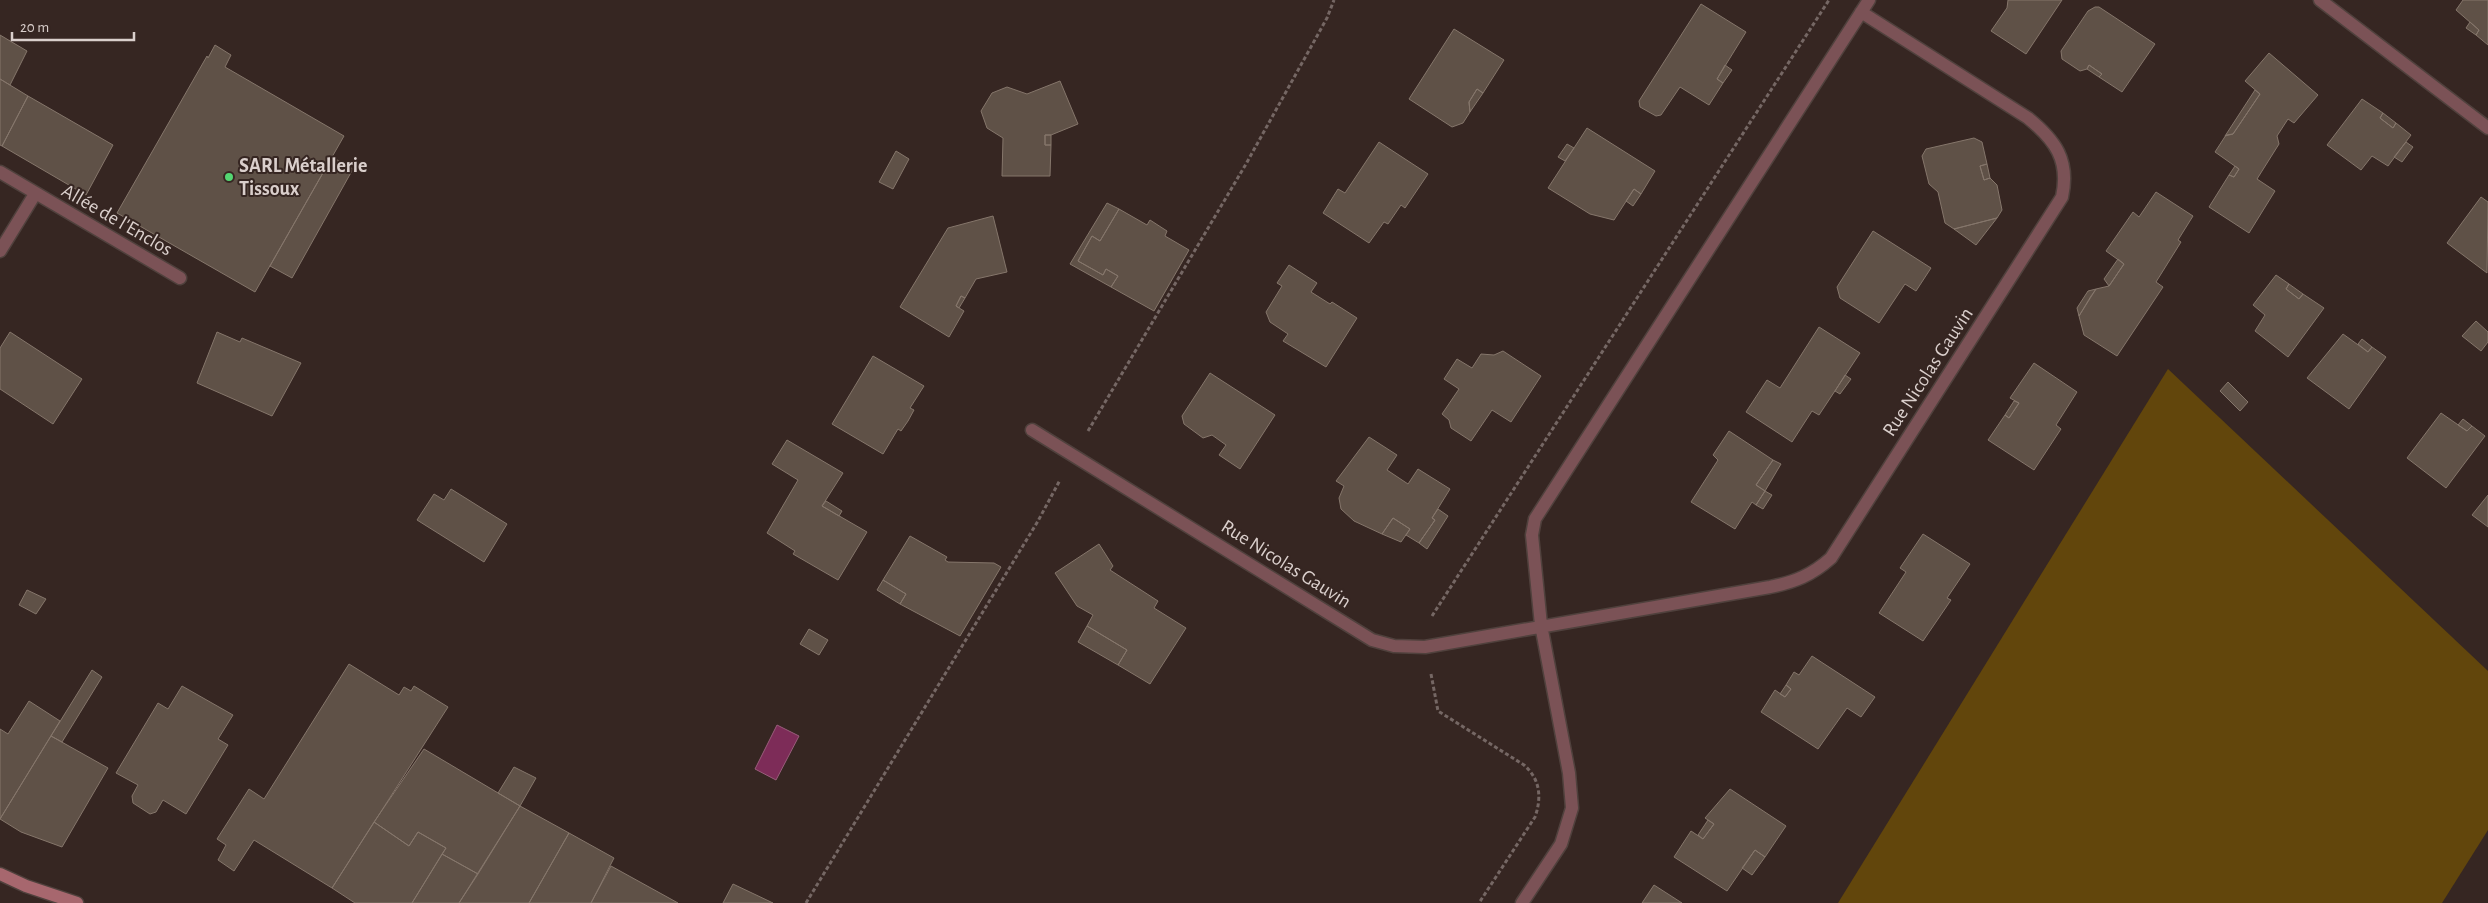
<svg xmlns="http://www.w3.org/2000/svg" width="2488" height="903" font-family="'Alegreya Sans',sans-serif">
  <style>
    .green { fill: #62460c }
    .water { fill: #7d2c58; stroke: #995d7b }
    .building { fill: #5f5147; stroke: #85766b }
    .lines { fill: none; stroke-linecap: round; stroke-linejoin: round }
    .street-casing { stroke: #50413d; stroke-width: 15 }
    .secondary-casing { stroke: #50413d; stroke-width: 15 }
    .path { stroke: #756764; stroke-width: 3; stroke-dasharray: 4 2.5; stroke-linecap: butt }
    .street { stroke: #7b5256; stroke-width: 12 }
    .secondary { stroke: #a7676e; stroke-width: 12 }
    .poi-dot { fill: #54d672; stroke: #362622; stroke-width: 2 }
    .labels { text-anchor: middle; dominant-baseline: central; stroke-width: 4; stroke-linejoin: round; paint-order: stroke }
    .poi-label { font-size: 20px; font-weight: bold; fill: #dacfcc; stroke: #362622; text-anchor: start }
    .street-label { font-size: 20px; fill: #dacfcc; stroke: #362622 }
  </style>
  <rect width="100%" height="100%" fill="#362622"/>
  <!-- green -->
  <path class="green" d="M2168 369 2488 671V830L2442 903H1838Z"/>
  <!-- water -->
  <path class="water" d="M777 725 799 736 776 780 755 769Z"/>
  <!-- building -->
  <path class="building" d="M2008 0H2062L2026 54 1991 31 2007 8Z
    M2463 0H2488V45L2476 35 2479 30 2456 10Z
    M1701 4 1746 32 1717 79 1723 83 1709 105 1680 87 1661 115 1656 116 1640 107 1639 101Z
    M2095 7H2099L2155 44 2122 92 2099 77 2102 74 2089 65 2087 69 2080 71 2062 59 2061 51 2088 11Z
    M2470 22 2479 30 2476 35 2466 28Z
    M1454 29 1504 60 1483 93 1477 89 1469 102 1470 112 1463 123 1452 127 1409 99Z
    M0 35 27 51 10 85 0 79Z
    M215 45 231 55 225 67 344 136 255 292 117 213 207 56 208 58Z
    M2269 53 2318 95 2294 123 2288 119 2277 136 2279 144 2257 179 2275 191 2249 233 2209 207 2229 175 2234 177 2239 169 2215 152 2226 135 2233 134 2260 94 2245 81Z
    M1725 65 1732 70 1723 83 1717 79Z
    M2089 65 2102 74 2099 77 2087 69Z
    M0 79 28 96 2 146 0 145Z
    M1060 81 1078 124 1051 135H1045V145H1051L1050 176H1002L1003 138 987 128 981 111 992 93 1007 87 1027 94Z
    M1477 89 1483 93 1470 112 1469 102Z
    M2255 90 2260 94 2233 134 2225 136Z
    M28 96 113 145 86 195 2 146Z
    M2362 99 2383 113 2380 118 2393 128 2396 123 2411 135 2388 166 2372 156 2361 170 2327 145Z
    M2383 113 2396 123 2393 128 2380 118Z
    M1587 128 1655 171 1641 194 1634 189 1614 220 1590 214 1548 188Z
    M1045 135H1051V145H1045Z
    M1974 138 1982 142 1987 164 1980 166 1984 180 1990 178 1997 185 2002 210 1997 218 1954 229 1945 223 1938 192 1929 184 1922 156 1926 149Z
    M1379 142 1428 174 1405 208 1401 205 1388 224 1384 222 1369 243 1323 213 1338 189 1345 193Z
    M2406 142 2413 147 2402 162 2394 157Z
    M1567 144 1574 148 1565 161 1558 157Z
    M896 151 909 159 893 189 879 182Z
    M332 157 353 169 292 278 270 266Z
    M1987 164 1990 178 1984 180 1980 166Z
    M2235 166 2239 169 2234 177 2229 175Z
    M1634 189 1641 194 1633 206 1626 201Z
    M2156 192 2193 216 2178 240 2181 242 2156 282 2163 287 2117 356 2084 335 2079 316 2096 289 2109 286 2124 264 2106 251 2133 212 2139 217Z
    M2481 197 2488 202 2487 273 2447 243Z
    M1107 203 1119 209 1100 241 1092 236 1078 261 1103 275 1106 269 1118 276 1111 287 1070 264Z
    M1119 209 1147 225 1150 220 1167 231 1165 236 1189 250 1154 311 1111 287 1118 276 1106 269 1103 275 1078 261 1092 236 1100 241Z
    M993 216 1007 272 976 279 965 298 961 296 956 306 964 311 949 337 900 307 948 228Z
    M1997 218 1976 245 1954 229Z
    M1873 231 1931 268 1916 291 1905 284 1879 323 1840 298 1837 287Z
    M2118 259 2124 264 2109 286 2104 279Z
    M1289 265 1317 283 1311 292 1330 304 1332 302 1357 318 1326 367 1283 341 1288 334 1270 322 1266 312 1282 286 1277 283Z
    M2276 275 2289 284 2286 289 2299 299 2303 294 2324 308 2288 357 2255 331 2265 315 2253 305Z
    M2289 284 2303 294 2299 299 2286 289Z
    M2096 289 2091 296 2079 316 2077 308 2088 291Z
    M961 296 965 298 959 308 956 306Z
    M2476 321 2488 332V342L2481 351 2462 336Z
    M1819 327 1860 353 1819 415 1812 411 1792 442 1746 412 1767 380 1780 388Z
    M10 332 82 379 53 424 0 389V348Z
    M217 332 240 342 242 338 301 363 272 416 197 383Z
    M2343 334 2368 352 2372 347 2386 357 2349 409 2307 378Z
    M2362 339 2372 347 2368 352 2358 344Z
    M1503 351 1541 376 1511 422 1492 410 1471 441 1451 428 1449 420 1442 414 1459 389 1444 379 1457 359 1472 368 1481 354 1494 355Z
    M873 356 924 386 910 408 914 410 908 421 901 431 898 429 883 454 832 424Z
    M2034 363 2077 392 2056 425 2061 429 2034 470 1988 440 2005 415 2009 418 2019 403 2010 398Z
    M1210 373 1275 415 1240 469 1219 455 1226 445 1212 435 1203 438 1184 424 1182 416Z
    M1845 375 1851 379 1840 394 1835 391Z
    M2228 382 2248 402 2240 411 2220 391Z
    M2014 401 2019 403 2009 418 2005 415Z
    M2441 413 2467 431 2472 426 2485 436 2446 488 2407 458Z
    M2463 419 2472 426 2467 431 2458 425Z
    M1729 431 1773 460 1756 485 1765 491 1756 505 1752 502 1735 529 1691 502 1718 460 1713 455Z
    M1369 437 1397 455 1387 470 1408 484 1418 469 1450 489 1432 518 1435 520 1419 543 1406 535 1410 529 1393 518 1382 534 1354 521 1341 509 1339 498 1344 486 1336 481Z
    M787 440 843 473 822 506 867 532 838 580 793 554 795 551 767 533 798 480 772 464Z
    M1773 460 1781 464 1765 491 1756 485Z
    M451 489 507 524 484 562 417 520 434 494 444 500Z
    M1765 491 1772 495 1763 509 1756 505Z
    M2488 495V527L2472 515Z
    M826 501 842 511 839 516 822 506Z
    M1438 509 1448 516 1427 549 1419 543 1435 520 1432 518Z
    M1393 518 1410 529 1401 542 1382 534Z
    M1923 534 1970 564 1947 598 1951 600 1923 641 1879 613 1906 572 1900 568Z
    M910 536 947 557 945 560 948 562 994 563 1001 567 960 636 900 604 906 594 883 580Z
    M1099 544 1113 566 1110 570 1158 601 1154 608 1186 628 1150 684 1118 665 1127 650 1087 626 1093 615 1077 606 1055 573Z
    M883 580 906 594 900 604 877 590Z
    M27 590 46 599 36 614 19 605Z
    M1087 626 1127 650 1118 665 1078 642Z
    M809 629 828 640 819 655 800 644Z
    M1812 656 1875 697 1861 717 1847 708 1818 749 1761 712 1775 690 1785 697 1791 689 1786 685 1794 672 1799 675Z
    M349 664 399 695 404 687 411 691 414 686 448 707 332 888 254 840 234 871 218 860 226 845 217 839 249 789 264 799Z
    M92 670 102 677 62 742 51 736Z
    M1786 685 1791 689 1785 697 1780 694Z
    M182 686 233 715 218 739 228 745 186 814 163 800 156 812 150 814 133 803 132 796 138 785 116 773 158 703 168 709Z
    M29 701 60 721 0 819V729L8 734Z
    M51 736 108 768 62 847 21 832 0 819Z
    M424 749 520 806 478 874 442 854 446 848 418 832 409 846 374 822Z
    M514 767 536 778 520 806 498 793Z
    M1730 789 1786 826 1765 857 1755 850 1727 891 1674 857 1691 831 1703 839 1714 824 1705 818Z
    M520 806 569 833 529 903H459Z
    M1708 820 1714 824 1703 839 1698 835Z
    M374 822 409 846 418 832 446 848 412 903H355L332 888Z
    M569 833 614 858 591 903H529Z
    M1755 850 1765 857 1752 875 1742 868Z
    M442 854 478 874 459 903H412Z
    M611 866 678 903H591Z
    M733 884 773 903H723Z
    M1654 885 1682 903H1642Z"/>
  <g class="lines">
    <!-- street casing -->
    <g class="street-casing">
      <path id="street" d="M2320 0 2488 128
        M0 172 180 278
        M0 251 35 194
        M1032 430 1372 640 1394 646 1425 647 1770 587C1795 582 1812 575 1831 558L2062 197C2070 160 2055 140 2028 118L1861 12
        M1522 903 1561 844 1572 808 1569 773 1541 625 1532 535 1535 519 1869 0"/>
    </g>
    <!-- secondary casing -->
    <g class="secondary-casing">
      <path id="secondary" d="M0 874 26 886 77 903"/>
    </g>
    <!-- path -->
    <path class="path" d="M1088 431 1246 164 1327 18 1334 0
      M1432 616 1829 0
      M1431 674 1438 711 1524 765C1540 779 1542 797 1535 817L1479 903
      M806 903 1038 521 1060 480"/>
    <!-- street -->
    <use href="#street" class="street"/>
    <!-- secondary -->
    <use href="#secondary" class="secondary"/>
  </g>
  <!-- markers -->
  <circle class="poi-dot" cx="229" cy="177" r="5"/>
  <g class="labels">
    <!-- poi labels -->
    <g class="poi-label">
      <text x="239" y="166">SARL Métallerie<tspan x="239" dy="23">Tissoux</tspan></text>
    </g>
    <!-- street labels -->
    <g class="street-label">
      <text transform="translate(117 220) rotate(30)">Allée de l'Enclos</text>
      <text transform="translate(1928 372) rotate(-57)">Rue Nicolas Gauvin</text>
      <text transform="translate(1286 564) rotate(32)">Rue Nicolas Gauvin</text>
    </g>
  </g>
  <!-- scale -->
  <path d="M12 32v8h122v-8" fill="none" stroke="#dacfcc" stroke-width="2.5"/>
  <text x="20" y="32" font-size="15" fill="#dacfcc" stroke="#362622" stroke-width="4" paint-order="stroke">20 m</text>
</svg>
